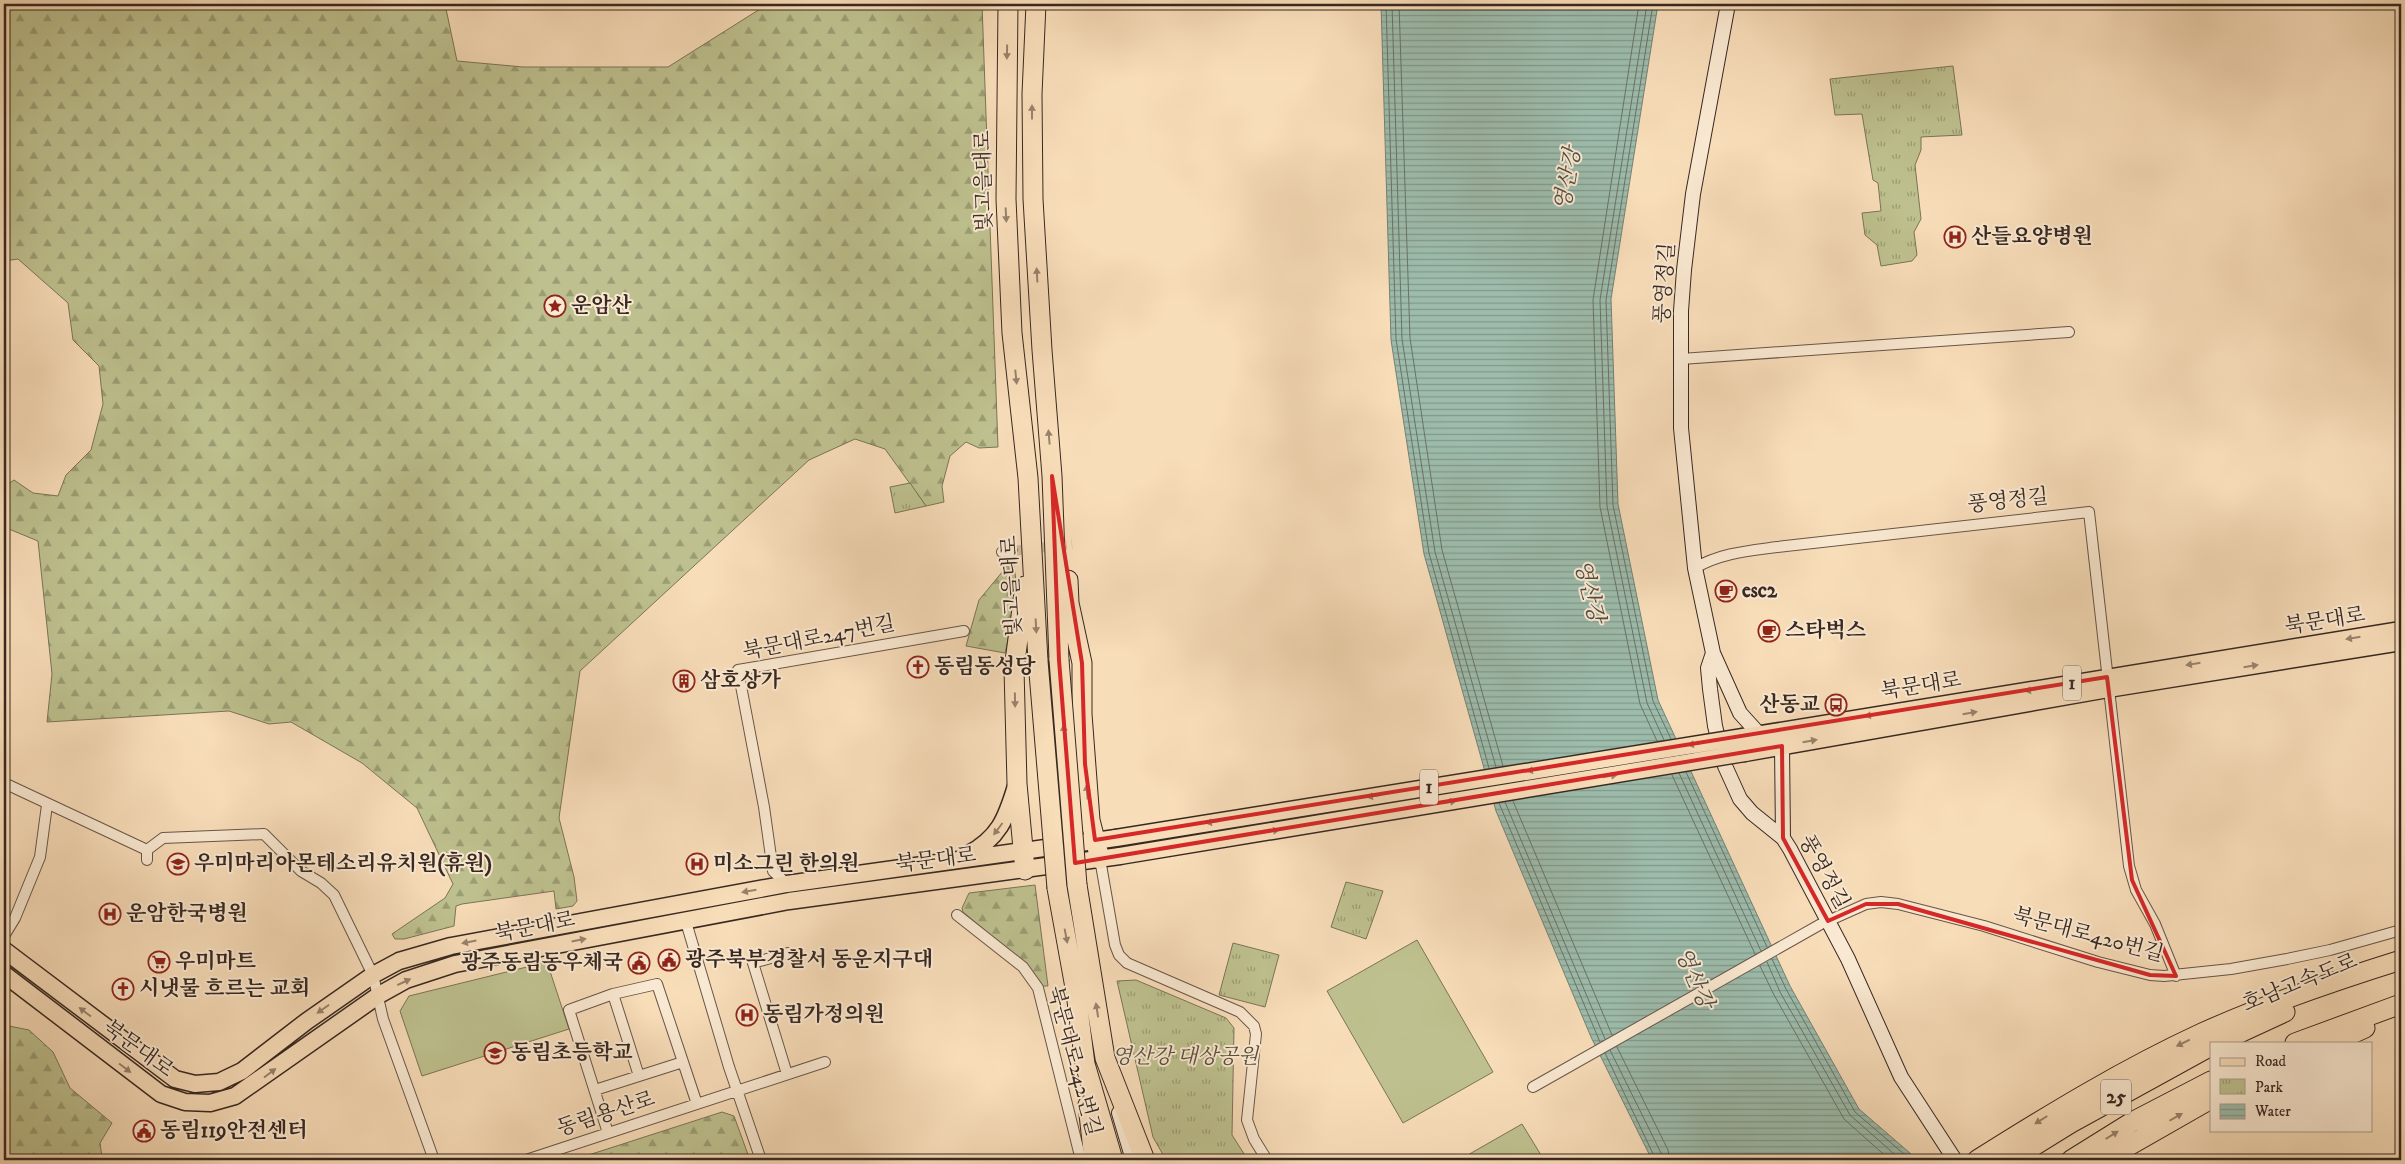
<svg xmlns="http://www.w3.org/2000/svg" width="2405" height="1164" font-family="'IM FELL DW Pica','Noto Serif KR',serif">
  <style>
    .grass { fill: #bec18f; stroke: #7b7458 }
    .forest { fill: url(#forest-firs); stroke: #7b7458 }
    .park { fill: url(#park-tufts); stroke: #7b7458 }
    .water { fill: url(#water-rules); stroke: #758174 }
    .lines { fill: none; stroke-linecap: round; stroke-linejoin: round }
    .shore { stroke: #6a7266; stroke-width: 1 }
    .street-tunnel { stroke: #d2b99b; stroke-width: 10; stroke-dasharray: 10 5; stroke-linecap: butt }
    .street-casing { stroke: #685547; stroke-width: 12 }
    .secondary-casing { stroke: #382821; stroke-width: 16 }
    .primary-casing { stroke: #382821; stroke-width: 19 }
    .highway-casing { stroke: #382821; stroke-width: 21 }
    .street { stroke: #fae9d2; stroke-width: 10 }
    .secondary { stroke: #fae9d2; stroke-width: 14 }
    .primary { stroke: #f8ddb9; stroke-width: 16 }
    .highway { stroke: #f8ddb9; stroke-width: 19 }
    .primary-bridge-casing { stroke: #382821; stroke-width: 19; stroke-linecap: butt }
    .highway-bridge-casing { stroke: #382821; stroke-width: 21; stroke-linecap: butt }
    .primary-bridge { stroke: #f8ddb9; stroke-width: 16 }
    .highway-bridge { stroke: #f8ddb9; stroke-width: 19 }
    .oneway { fill: #98826d }
    .marked { fill: none; stroke: #d62828; stroke-width: 4; stroke-linejoin: round }
    .labels { text-anchor: middle; dominant-baseline: central; stroke-width: 4; stroke-linejoin: round; paint-order: stroke }
    .shield { fill: #fae9d2; stroke: #726256; stroke-width: 1 }
    .shield-label { font-size: 20px; font-weight: bold; fill: #382821 }
    .street-label { font-size: 21px; fill: #382821; stroke: #fae9d2 }
    .poi-label { font-size: 21px; font-weight: bold; fill: #382821; stroke: #fae9d2; text-anchor: start }
    .park-label { font-size: 21px; font-style: italic; fill: #5a4e3c; stroke: #fae9d2 }
    .water-label { font-size: 22px; font-style: italic; fill: #514d44; stroke: #fae9d2 }
  </style>
  <defs>
    <pattern id="forest-firs" width="22" height="20" patternUnits="userSpaceOnUse" patternTransform="scale(1.25)"><rect width="22" height="20" fill="#bec18f"/><path d="M5 1l3.5 6h-7zM16 11l3.5 6h-7z" fill="#9b9d74"/></pattern>
    <pattern id="park-tufts" width="24" height="20" patternUnits="userSpaceOnUse" patternTransform="scale(1.25)"><rect width="24" height="20" fill="#bec18f"/><path d="M3 7l-1-3M5 7V3M7 7l1-3M15 17l-1-3M17 17v-4M19 17l1-3" fill="none" stroke="#9b9d74"/></pattern>
    <pattern id="water-rules" width="6" height="5" patternUnits="userSpaceOnUse" patternTransform="scale(1.25)"><rect width="6" height="5" fill="#9dbcac"/><path d="M0 2.5h6" fill="none" stroke="#81998c"/></pattern>
  </defs>
  <rect width="100%" height="100%" fill="#f8ddb9"/>
  <filter id="stains"><feTurbulence type="fractalNoise" baseFrequency=".004" numOctaves="4"/><feColorMatrix values="0 0 0 0 .2 0 0 0 0 .09 0 0 0 0 .02 0 0 0 .5 -.17"/></filter>
  <radialGradient id="worn" r=".72"><stop offset=".6" stop-color="#630" stop-opacity="0"/><stop offset="1" stop-color="#630" stop-opacity=".3"/></radialGradient>
  <!-- grass -->
  <path class="grass" d="M1417 940 1493 1072 1403 1123 1327 991Z
    M547 962 569 1029 422 1076 400 1011 409 996Z
    M1522 1124 1544 1160H1459Z"/>
  <!-- forest -->
  <path class="forest" d="M4 4H445L457 61 523 67H668L768 4H982L998 447 979 448 966 442 950 456 942 486 944 502 926 506 885 449 855 439 809 460 580 671 559 818 574 877 577 901 573 906 556 909 554 891 462 904 456 906 454 926 404 939H395L392 934 445 898 453 884 417 808 362 763 291 722 269 724 229 711 47 722 52 674 38 541 4 527V487L14 480 33 493 58 496 66 475 91 450 103 404 99 366 73 340 68 303 18 259 4 261Z
    M1013 559 1018 594 1005 653 966 646 979 600Z
    M1035 885 1048 986H1042L1028 966 963 912 962 908 969 893Z
    M4 1025 29 1030 53 1052 70 1088 112 1123 100 1143 102 1157 98 1160H4Z
    M722 1112 734 1116 750 1160H573Z"/>
  <!-- park -->
  <path class="park" d="M1953 66 1962 135 1921 137V150L1915 165 1921 219 1914 232 1917 255 1912 261 1881 266 1877 245 1865 235 1862 213 1881 211 1878 183 1873 180 1862 114 1835 115 1830 79Z
    M910 483 926 506 895 513 890 487Z
    M1346 882 1383 891 1366 939 1331 927Z
    M1233 943 1279 955 1265 1007 1219 995Z
    M1136 980 1226 1018 1234 1028 1232 1135 1248 1160H1166L1153 1137 1117 981Z"/>
  <!-- water -->
  <path class="water" d="M1381 4H1658L1611 299 1618 504 1658 700 1790 986 1859 1109 1918 1160H1652L1591 1037 1496 811 1424 554 1391 340Z"/>
  <g class="lines">
    <!-- shore -->
    <path class="shore" d="M1386 4 1396 339 1429 553 1489 768
      M1392 4 1402 339 1435 552 1496 767
      M1399 4 1410 338 1442 550 1503 766
      M1639 4 1593 300 1600 507 1640 704 1657 741
      M1647 4 1600 300 1607 506 1647 703 1664 740
      M1653 4 1606 300 1613 505 1653 701 1671 739
      M1686 772 1767 947
      M1679 773 1761 951
      M1672 775 1755 954
      M1513 801 1612 1035
      M1505 802 1605 1039
      M1499 803 1600 1042
      M1772 959 1786 989 1855 1112 1911 1160
      M1767 962 1780 992 1850 1115 1901 1160
      M1760 966 1774 995 1844 1119 1890 1160
      M1617 1047 1668 1150 1670 1160
      M1610 1050 1661 1153 1662 1160
      M1605 1053 1656 1160"/>
    <!-- street-tunnel -->
    <path class="street-tunnel" d="M1012 551 1072 544"/>
    <!-- street casing -->
    <g class="street-casing">
      <path id="street" d="M1681 359 2069 332
        M1002 552 1012 551
        M1695 568C1721 553 1748 551 1777 547L2089 512 2129 866 2136 890 2155 924 2176 976
        M4 783 147 850V860
        M147 850 163 838 264 834 301 871 321 883 334 895 373 975 383 1019 434 1160
        M1100 859 1115 945 1119 955 1127 963 1240 1012 1254 1026 1256 1034 1247 1120 1254 1139 1267 1160
        M788 885 773 871 764 807 738 670 964 631
        M957 915 1023 967 1038 988 1081 1160
        M1828 921 1866 904 1881 902 1898 904 1984 926 2098 962 2150 975 2164 976 2231 969 2287 959 2330 950 2401 930
        M686 922 729 1067 761 1160
        M4 936 15 918 40 857 47 805
        M613 994 639 1076
        M787 1074 753 963 788 953
        M1533 1087 1821 924
        M595 1090 683 1062
        M608 1133 569 1010 613 994 657 984 697 1104
        M526 1160 825 1062"/>
    </g>
    <!-- secondary casing -->
    <g class="secondary-casing">
      <path id="secondary" d="M1728 4 1693 194 1684 270 1681 311V428L1695 568 1713 653 1708 668 1710 689 1715 726 1725 766 1740 799 1752 813 1783 838 1790 849 1848 959 1901 1077 1955 1160
        M1713 653 1740 713 1759 734
        M1782 746 1783 838
        M1119 1113 1133 1160"/>
    </g>
    <!-- primary casing -->
    <g class="primary-casing">
      <path id="primary" d="M1743 737 2401 630
        M1745 753 2108 689 2401 642
        M967 855C999 838 1006 819 1016 786
        M4 950 175 1079 195 1084 219 1082 242 1071 307 1021 373 975 399 961 451 946 787 884 1116 838
        M4 974 161 1094 185 1102 210 1103 235 1096 379 995 406 980 455 964 789 901 1120 856"/>
    </g>
    <!-- highway casing -->
    <g class="highway-casing">
      <path id="highway" d="M1008 4 1006 199 1012 333 1028 478 1038 661
        M1036 4 1032 94 1033 199 1042 350 1052 476 1059 660
        M1068 580 1069 603 1082 663V714L1090 820 1100 859
        M1025 586 1014 669 1017 784 1025 870
        M1077 885 1105 1058 1145 1160
        M1057 888 1076 993 1085 1064 1113 1160
        M2218 1043 2285 1012
        M2295 1043 2401 1004
        M2332 1043 2365 1028
        M1088 1105 1094 1160
        M1977 1160C2050 1114 2124 1069 2202 1033 2266 1004 2334 981 2401 960
        M2011 1160 2071 1123 2211 1046
        M2071 1160 2132 1122 2211 1081
        M2104 1160 2211 1099"/>
    </g>
    <!-- street -->
    <use href="#street" class="street"/>
    <!-- secondary -->
    <use href="#secondary" class="secondary"/>
    <!-- primary -->
    <use href="#primary" class="primary"/>
    <!-- highway -->
    <use href="#highway" class="highway"/>
    <!-- primary-bridge casing -->
    <g class="primary-bridge-casing">
      <path id="primary-bridge" d="M1116 838 1743 737
        M1120 856 1745 753"/>
    </g>
    <!-- highway-bridge casing -->
    <g class="highway-bridge-casing">
      <path id="highway-bridge" d="M1059 660 1077 885
        M1038 661 1057 888"/>
    </g>
    <!-- primary-bridge -->
    <use href="#primary-bridge" class="primary-bridge"/>
    <!-- highway-bridge -->
    <use href="#highway-bridge" class="highway-bridge"/>
  </g>
  <!-- one-way arrows -->
  <defs><path id="oneway-solid" d="M-6-.8H1V-3.2L6.5 0L1 3.2V.8H-6Z" transform="scale(1.25)"/></defs>
  <g class="oneway">
    <use href="#oneway-solid" transform="translate(1007 52) rotate(91)"/>
    <use href="#oneway-solid" transform="translate(1032 112) rotate(-90)"/>
    <use href="#oneway-solid" transform="translate(1006 215) rotate(87)"/>
    <use href="#oneway-solid" transform="translate(1037 275) rotate(-93)"/>
    <use href="#oneway-solid" transform="translate(1016 377) rotate(84)"/>
    <use href="#oneway-solid" transform="translate(1049 437) rotate(-95)"/>
    <use href="#oneway-solid" transform="translate(1036 626) rotate(87)"/>
    <use href="#oneway-solid" transform="translate(2353 638) rotate(171)"/>
    <use href="#oneway-solid" transform="translate(2193 664) rotate(171)"/>
    <use href="#oneway-solid" transform="translate(2251 666) rotate(-9)"/>
    <use href="#oneway-solid" transform="translate(2032 690) rotate(171)"/>
    <use href="#oneway-solid" transform="translate(1015 700) rotate(89)"/>
    <use href="#oneway-solid" transform="translate(1970 713) rotate(-10)"/>
    <use href="#oneway-solid" transform="translate(1872 715) rotate(171)"/>
    <use href="#oneway-solid" transform="translate(1064 732) rotate(-95)"/>
    <use href="#oneway-solid" transform="translate(1810 741) rotate(-10)"/>
    <use href="#oneway-solid" transform="translate(1695 744) rotate(171)"/>
    <use href="#oneway-solid" transform="translate(1534 770) rotate(171)"/>
    <use href="#oneway-solid" transform="translate(1610 776) rotate(-9)"/>
    <use href="#oneway-solid" transform="translate(1087 792) rotate(-95)"/>
    <use href="#oneway-solid" transform="translate(1374 796) rotate(171)"/>
    <use href="#oneway-solid" transform="translate(1449 802) rotate(-9)"/>
    <use href="#oneway-solid" transform="translate(1213 822) rotate(171)"/>
    <use href="#oneway-solid" transform="translate(998 829) rotate(127)"/>
    <use href="#oneway-solid" transform="translate(1272 831) rotate(-9)"/>
    <use href="#oneway-solid" transform="translate(749 891) rotate(170)"/>
    <use href="#oneway-solid" transform="translate(1066 936) rotate(79)"/>
    <use href="#oneway-solid" transform="translate(579 940) rotate(-11)"/>
    <use href="#oneway-solid" transform="translate(469 942) rotate(169)"/>
    <use href="#oneway-solid" transform="translate(404 982) rotate(-25)"/>
    <use href="#oneway-solid" transform="translate(323 1009) rotate(145)"/>
    <use href="#oneway-solid" transform="translate(1097 1010) rotate(-99)"/>
    <use href="#oneway-solid" transform="translate(85 1012) rotate(-143)"/>
    <use href="#oneway-solid" transform="translate(2183 1043) rotate(154)"/>
    <use href="#oneway-solid" transform="translate(125 1068) rotate(37)"/>
    <use href="#oneway-solid" transform="translate(270 1073) rotate(-37)"/>
    <use href="#oneway-solid" transform="translate(2176 1117) rotate(-30)"/>
    <use href="#oneway-solid" transform="translate(2041 1120) rotate(148)"/>
    <use href="#oneway-solid" transform="translate(2112 1135) rotate(-32)"/>
  </g>
  <!-- marked area -->
  <path class="marked" d="M1052 476 1082 663 1085 764 1095 840 2107 677 2132 880 2176 976 2150 975 1898 904H1866L1828 921 1783 838 1782 746 1075 863 1059 660Z"/>
  <!-- icons -->
  <defs>
    <g id="hospital-ring" transform="scale(1.125)"><circle r="9.5" fill="#fae9d2" stroke="#8f2418" stroke-width="1.5"/><path d="M-5-5h3v3.5h4V-5h3V5h-3V1.5h-4V5h-3Z" fill="#8f2418"/></g>
    <g id="sight-ring" transform="scale(1.125)"><circle r="9.5" fill="#fae9d2" stroke="#8f2418" stroke-width="1.5"/><path d="M0-6L1.8-2.2L6-1.7L2.9 1.2L3.7 5.4L0 3.3L-3.7 5.4L-2.9 1.2L-6-1.7L-1.8-2.2Z" fill="#8f2418"/></g>
    <g id="cafe-ring" transform="scale(1.125)"><circle r="9.5" fill="#fae9d2" stroke="#8f2418" stroke-width="1.5"/><path d="M-5.5-4.5H6V0H3Q3 3.5 0 3.5H-2.5Q-5.5 3.5-5.5 0ZM3-3.2v2h1.7v-2ZM-6 4.5H4V6H-6Z" fill="#8f2418"/></g>
    <g id="church-ring" transform="scale(1.125)"><circle r="9.5" fill="#fae9d2" stroke="#8f2418" stroke-width="1.5"/><path d="M-1.2-6h2.4v3.5h3.3v2.4h-3.3V6h-2.4V-.1h-3.3v-2.4h3.3Z" fill="#8f2418"/></g>
    <g id="building-ring" transform="scale(1.125)"><circle r="9.5" fill="#fae9d2" stroke="#8f2418" stroke-width="1.5"/><path d="M-4-6H4V6H1V3H-1V6H-4ZM-2.5-4.3h1.7v1.8h-1.7ZM.8-4.3h1.7v1.8H.8ZM-2.5-1h1.7V.8h-1.7ZM.8-1h1.7V.8H.8Z" fill="#8f2418"/></g>
    <g id="bus-ring" transform="scale(1.125)"><circle r="9.5" fill="#fae9d2" stroke="#8f2418" stroke-width="1.5"/><path d="M-5-6H5V4H4V6H2V4H-2V6H-4V4H-5ZM-3.5-4V0h7V-4ZM-3.5 1.2v1.5H-2V1.2ZM2 1.2v1.5H3.5V1.2Z" fill="#8f2418"/></g>
    <g id="school-ring" transform="scale(1.125)"><circle r="9.5" fill="#fae9d2" stroke="#8f2418" stroke-width="1.5"/><path d="M0-5L7-2L0 1L-7-2ZM-4 1L0 2.5L4 1V4Q0 6-4 4Z" fill="#8f2418"/></g>
    <g id="civic-ring" transform="scale(1.125)"><circle r="9.5" fill="#fae9d2" stroke="#8f2418" stroke-width="1.5"/><path d="M-.6-6.5H3V-4.5H.6V-3L4-1V1h2V6H-6V1h2V-1L-.6-3ZM-1.2 2.5V6h2.4V2.5Z" fill="#8f2418"/></g>
    <g id="supermarket-ring" transform="scale(1.125)"><circle r="9.5" fill="#fae9d2" stroke="#8f2418" stroke-width="1.5"/><path d="M-6-5.5h2.5l.6 2H6L4.5 2H-2.5L-4.4-4H-6ZM-1.5 3.2a1.3 1.3 0 1 0 .1 0ZM3 3.2a1.3 1.3 0 1 0 .1 0Z" fill="#8f2418"/></g>
  </defs>
  <g fill-rule="evenodd">
    <use href="#hospital-ring" x="1955" y="237"/>
    <use href="#sight-ring" x="555" y="306"/>
    <use href="#cafe-ring" x="1726" y="591"/>
    <use href="#cafe-ring" x="1769" y="631"/>
    <use href="#church-ring" x="918" y="667"/>
    <use href="#building-ring" x="684" y="681"/>
    <use href="#bus-ring" x="1836" y="705"/>
    <use href="#school-ring" x="178" y="864"/>
    <use href="#hospital-ring" x="697" y="864"/>
    <use href="#hospital-ring" x="110" y="914"/>
    <use href="#civic-ring" x="669" y="960"/>
    <use href="#supermarket-ring" x="159" y="962"/>
    <use href="#civic-ring" x="639" y="963"/>
    <use href="#church-ring" x="123" y="989"/>
    <use href="#hospital-ring" x="747" y="1015"/>
    <use href="#school-ring" x="495" y="1053"/>
    <use href="#civic-ring" x="144" y="1131"/>
  </g>
  <g class="labels">
    <!-- shield labels -->
    <g class="shield">
      <rect x="2063" y="665.5" width="18" height="35" rx="4"/>
      <rect x="1420" y="769.5" width="18" height="35" rx="4"/>
      <rect x="2101" y="1079.5" width="30" height="35" rx="4"/>
    </g>
    <g class="shield-label">
      <text x="2072" y="683">1</text>
      <text x="1429" y="787">1</text>
      <text x="2116" y="1097">25</text>
    </g>
    <!-- street labels -->
    <g class="street-label">
      <text transform="translate(984 181) rotate(-91)">빛고을대로</text>
      <text transform="translate(1665 283) rotate(-86)">풍영정길</text>
      <text transform="translate(2008 501) rotate(-6)">풍영정길</text>
      <text transform="translate(1012 586) rotate(-93)">빛고을대로</text>
      <text transform="translate(2325 621) rotate(-9)">북문대로</text>
      <text transform="translate(819 638) rotate(-11)">북문대로247번길</text>
      <text transform="translate(1921 686) rotate(-9)">북문대로</text>
      <text transform="translate(936 860) rotate(-7)">북문대로</text>
      <text transform="translate(1824 872) rotate(61)">풍영정길</text>
      <text transform="translate(535 927) rotate(-11)">북문대로</text>
      <text transform="translate(2088 935) rotate(15)">북문대로420번길</text>
      <text transform="translate(2300 983) rotate(-22)">호남고속도로</text>
      <text transform="translate(138 1049) rotate(36)">북문대로</text>
      <text transform="translate(1074 1061) rotate(75)">북문대로242번길</text>
      <text transform="translate(606 1114) rotate(-18)">동림용산로</text>
    </g>
    <!-- poi labels -->
    <g class="poi-label">
      <text x="1971" y="237">산들요양병원</text>
      <text x="571" y="306">운암산</text>
      <text x="1742" y="591">esc2</text>
      <text x="1785" y="631">스타벅스</text>
      <text x="934" y="667">동림동성당</text>
      <text x="700" y="681">삼호상가</text>
      <text x="1820" y="705" text-anchor="end">산동교</text>
      <text x="194" y="864">우미마리아몬테소리유치원(휴원)</text>
      <text x="713" y="864">미소그린 한의원</text>
      <text x="126" y="914">운암한국병원</text>
      <text x="685" y="960">광주북부경찰서 동운지구대</text>
      <text x="175" y="962">우미마트</text>
      <text x="623" y="963" text-anchor="end">광주동림동우체국</text>
      <text x="139" y="989">시냇물 흐르는 교회</text>
      <text x="763" y="1015">동림가정의원</text>
      <text x="511" y="1053">동림초등학교</text>
      <text x="160" y="1131">동림119안전센터</text>
    </g>
    <!-- park labels -->
    <g class="park-label">
      <text x="1185" y="1057">영산강 대상공원</text>
    </g>
    <!-- water labels -->
    <g class="water-label">
      <text transform="translate(1568 179) rotate(-80)">영산강</text>
      <text transform="translate(1589 591) rotate(76)">영산강</text>
      <text transform="translate(1694 978) rotate(67)">영산강</text>
    </g>
  </g>
  <!-- margin -->
  <rect width="2405" height="1164" fill="none" stroke="#f8ddb9" stroke-width="20"/>
  <rect x="5" y="5" width="2395" height="1154" fill="none" stroke="#382821" stroke-width="2.5"/>
  <rect x="10" y="10" width="2385" height="1144" fill="none" stroke="#382821"/>
  <!-- legend -->
  <rect x="2210" y="1042" width="162" height="90" fill="#fae9d2" stroke="#ac9c8b"/>
  <rect x="2220" y="1058" width="25" height="8" fill="#f8ddb9" stroke="#ac9c8b"/>
  <text x="2255" y="1066" font-size="15" fill="#382821">Road</text>
  <rect x="2220" y="1079" width="25" height="15" fill="url(#park-tufts)" stroke="#ac9c8b"/>
  <text x="2255" y="1092" font-size="15" fill="#382821">Park</text>
  <rect x="2220" y="1104" width="25" height="15" fill="url(#water-rules)" stroke="#ac9c8b"/>
  <text x="2255" y="1116" font-size="15" fill="#382821">Water</text>
  <rect width="100%" height="100%" filter="url(#stains)"/>
  <rect width="100%" height="100%" fill="url(#worn)"/>
</svg>
